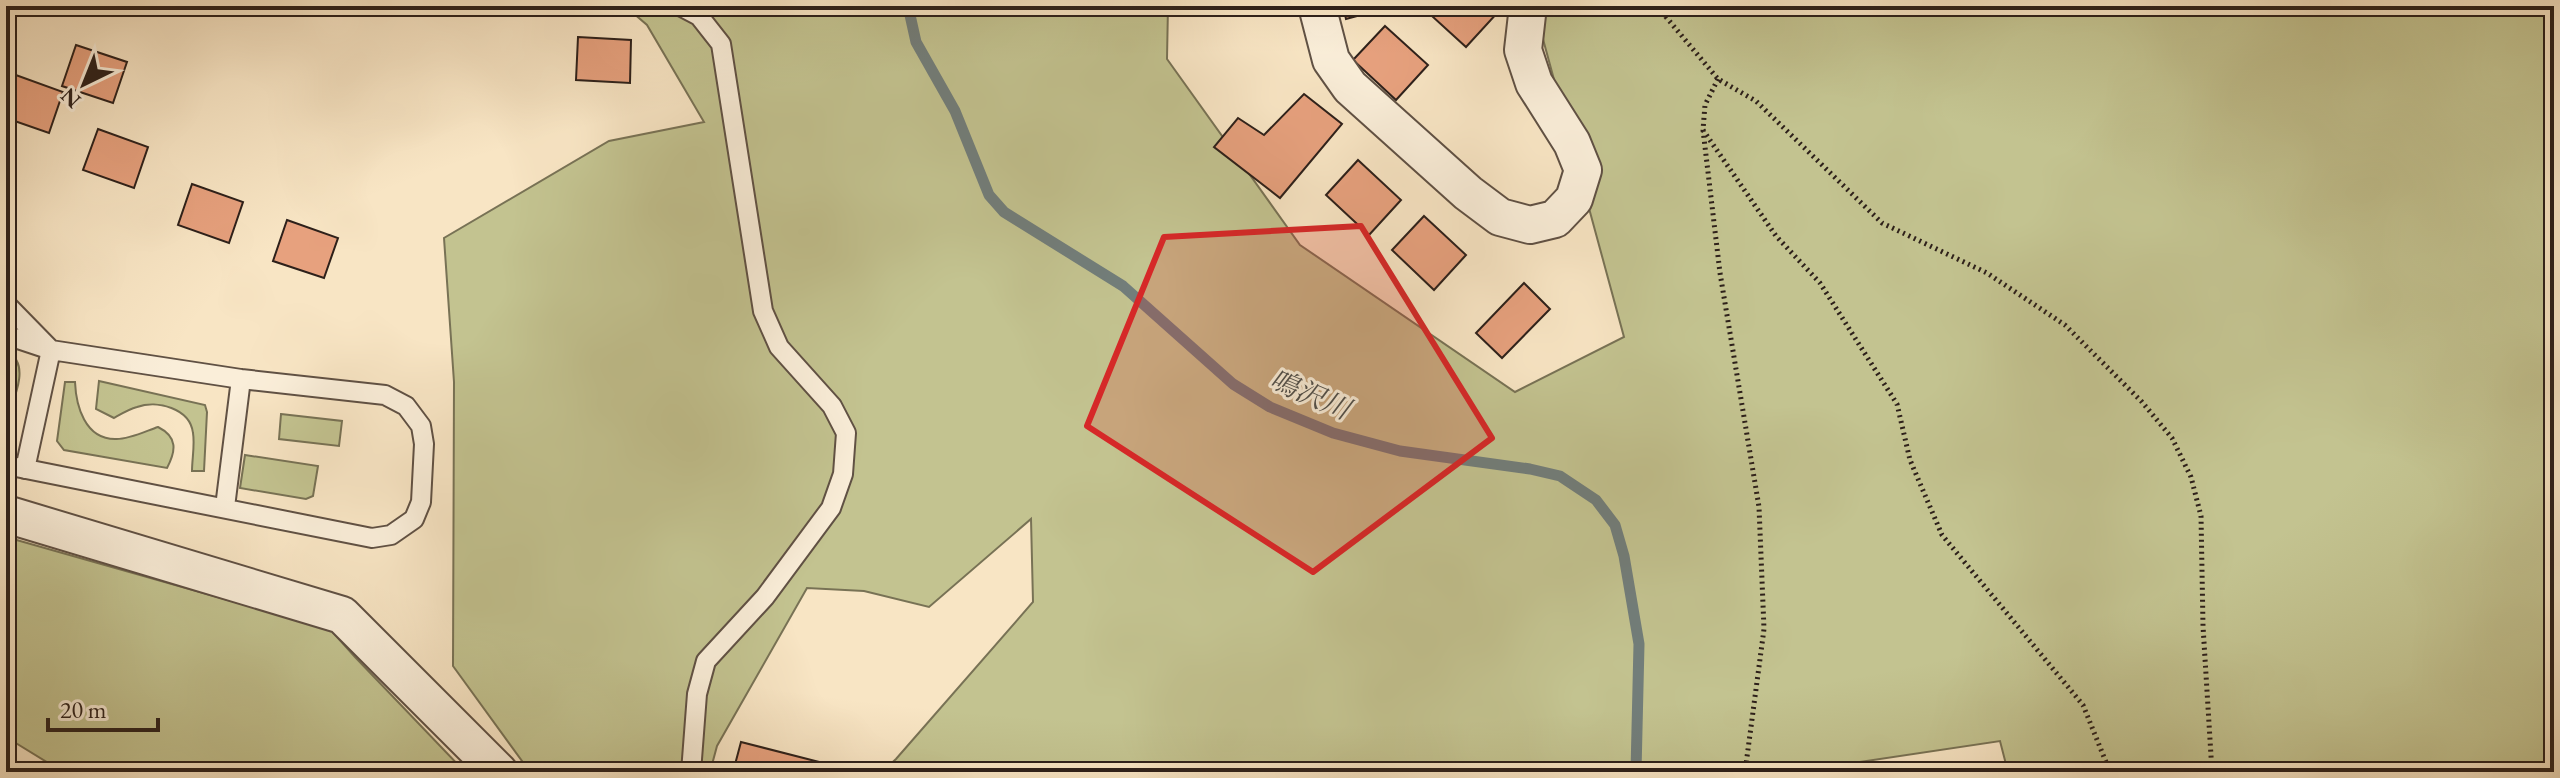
<svg xmlns="http://www.w3.org/2000/svg" width="2560" height="778" font-family="'EB Garamond','Noto Serif JP',serif">
  <style>
    .green { fill: #c3c390; stroke: #787255; stroke-width: 2 }
    .lines { fill: none; stroke-linecap: round; stroke-linejoin: round }
    .stream { stroke: #727e7b; stroke-width: 11 }
    .building { fill: #e7a17e; stroke: #2d201a; stroke-width: 2 }
    .lane-casing { stroke: #605144; stroke-width: 22 }
    .street-casing { stroke: #605144; stroke-width: 40 }
    .path { stroke: #2d201a; stroke-width: 5; stroke-dasharray: 2 4; stroke-linecap: butt }
    .lane { stroke: #faeed9; stroke-width: 18 }
    .street { stroke: #faeed9; stroke-width: 36 }
    .marked { fill: #d62828; fill-opacity: 0.2; stroke: #d62828; stroke-width: 6; stroke-linejoin: round }
    .labels { text-anchor: middle; dominant-baseline: central; stroke-width: 6; stroke-linejoin: round; paint-order: stroke }
    .water-label { font-size: 28px; font-style: italic; fill: #504f4b; stroke: #faeed9 }
  </style>
  <rect width="100%" height="100%" fill="#f8e5c4"/>
  <filter id="stains"><feTurbulence type="fractalNoise" baseFrequency=".0025" numOctaves="4"/><feColorMatrix values="0 0 0 0 .2 0 0 0 0 .09 0 0 0 0 .02 0 0 0 .5 -.17"/></filter>
  <radialGradient id="worn" r=".72"><stop offset=".6" stop-color="#630" stop-opacity="0"/><stop offset="1" stop-color="#630" stop-opacity=".3"/></radialGradient>
  <!-- green -->
  <path class="green" d="M625 6H1168L1167 59 1300 245 1515 392 1624 337 1534 6H2554V772H2008L2000 741 1833 766 1831 772H882L896 759 1033 602 1031 519 929 607 864 591 807 588 717 746 710 772H530L453 666 454 382 444 238 609 141 704 122 647 25Z
    M8 353C32 364 12 403 6 421V357Z
    M99 381 205 405 207 412 204 471H192C192 459 195 445 193 433 190 408 157 400 137 407 129 409 121 414 114 418L96 409Z
    M65 382H75C76 406 85 439 115 439 128 440 146 431 158 427 178 437 176 451 167 468L64 450 57 441Z
    M281 414 342 421 339 446 279 439Z
    M245 455 318 466 313 496 306 499 240 488Z
    M6 537 330 629 355 657 465 772H63L6 737Z"/>
  <g class="lines">
    <!-- stream -->
    <path class="stream" d="M908 6 916 42 955 111 989 195 1004 212 1123 286 1233 384 1270 407 1333 433 1400 451 1530 469 1560 476 1596 500 1615 525 1624 556 1639 644 1636 772"/>
  </g>
  <!-- building -->
  <path class="building" d="M489 6H542V14L488 12Z
    M1343 6H1394L1346 19Z
    M1443 6H1494L1499 11 1466 47 1433 17Z
    M1385 26 1428 65 1396 100 1353 60Z
    M578 37 631 40 630 83 576 80Z
    M76 45 127 62 113 103 62 86Z
    M13 74 63 92 49 133 6 118V94Z
    M1304 94 1342 124 1280 198 1214 147 1238 118 1264 135Z
    M98 129 148 147 134 188 83 170Z
    M1358 160 1401 200 1369 235 1326 195Z
    M192 184 243 202 229 243 178 225Z
    M1424 216 1466 255 1434 290 1392 250Z
    M287 220 338 238 324 278 273 261Z
    M1524 283 1550 309 1502 358 1476 333Z
    M741 742 827 764 825 772H733Z"/>
  <g class="lines">
    <!-- lane casing -->
    <g class="lane-casing">
      <path id="lane" d="M680 6 699 16 721 44 763 311 779 347 832 406 846 433 843 474 831 508 765 597 706 661 697 694 691 772
        M6 304 51 350 241 379 385 395 406 406 421 426 424 444 421 502 414 519 391 535 372 538 6 465
        M6 335 51 350 25 469
        M225 507 241 379"/>
    </g>
    <!-- street casing -->
    <g class="street-casing">
      <path id="street" d="M1317 6 1331 60 1350 87 1468 193 1500 217 1530 225 1555 219 1574 199 1583 170 1572 143 1534 83 1523 50 1528 6
        M6 514 342 615 499 772"/>
    </g>
    <!-- path -->
    <path class="path" d="M1660 6 1666 17 1718 79 1756 101 1882 223 1987 273 2065 325 2142 402 2172 438 2191 477 2201 516 2203 626 2212 772
      M1718 79 1705 105 1703 130 1720 273 1759 507 1764 629 1745 772
      M1703 130 1776 236 1820 283 1897 404 1910 460 1942 535 2083 705 2110 772"/>
    <!-- lane -->
    <use href="#lane" class="lane"/>
    <!-- street -->
    <use href="#street" class="street"/>
  </g>
  <!-- marked area -->
  <path class="marked" d="M1361 226 1492 438 1313 572 1087 426 1164 237Z"/>
  <g class="labels">
    <!-- water labels -->
    <g class="water-label">
      <text transform="translate(1310 394) rotate(23)">鳴沢川</text>
    </g>
  </g>
  <!-- margin -->
  <rect width="2560" height="778" fill="none" stroke="#f8e5c4" stroke-width="32"/>
  <rect x="8" y="8" width="2544" height="762" fill="none" stroke="#2d201a" stroke-width="4"/>
  <rect x="16" y="16" width="2528" height="746" fill="none" stroke="#2d201a" stroke-width="2"/>
  <!-- north arrow -->
  <g transform="translate(84 84) rotate(223)" stroke="#faeed9" stroke-width="6" paint-order="stroke">
  <path d="M0-6L14 30L0 20L-14 30Z" fill="#2d201a"/>
  <text y="-12" font-size="22" font-weight="bold" text-anchor="middle" fill="#2d201a">N</text>
  </g>
  <!-- scale -->
  <path d="M48 718v12h110v-12" fill="none" stroke="#2d201a" stroke-width="4"/>
  <text x="60" y="718" font-size="24" fill="#2d201a" stroke="#faeed9" stroke-width="6" paint-order="stroke">20 m</text>
  <rect width="100%" height="100%" filter="url(#stains)"/>
  <rect width="100%" height="100%" fill="url(#worn)"/>
</svg>
